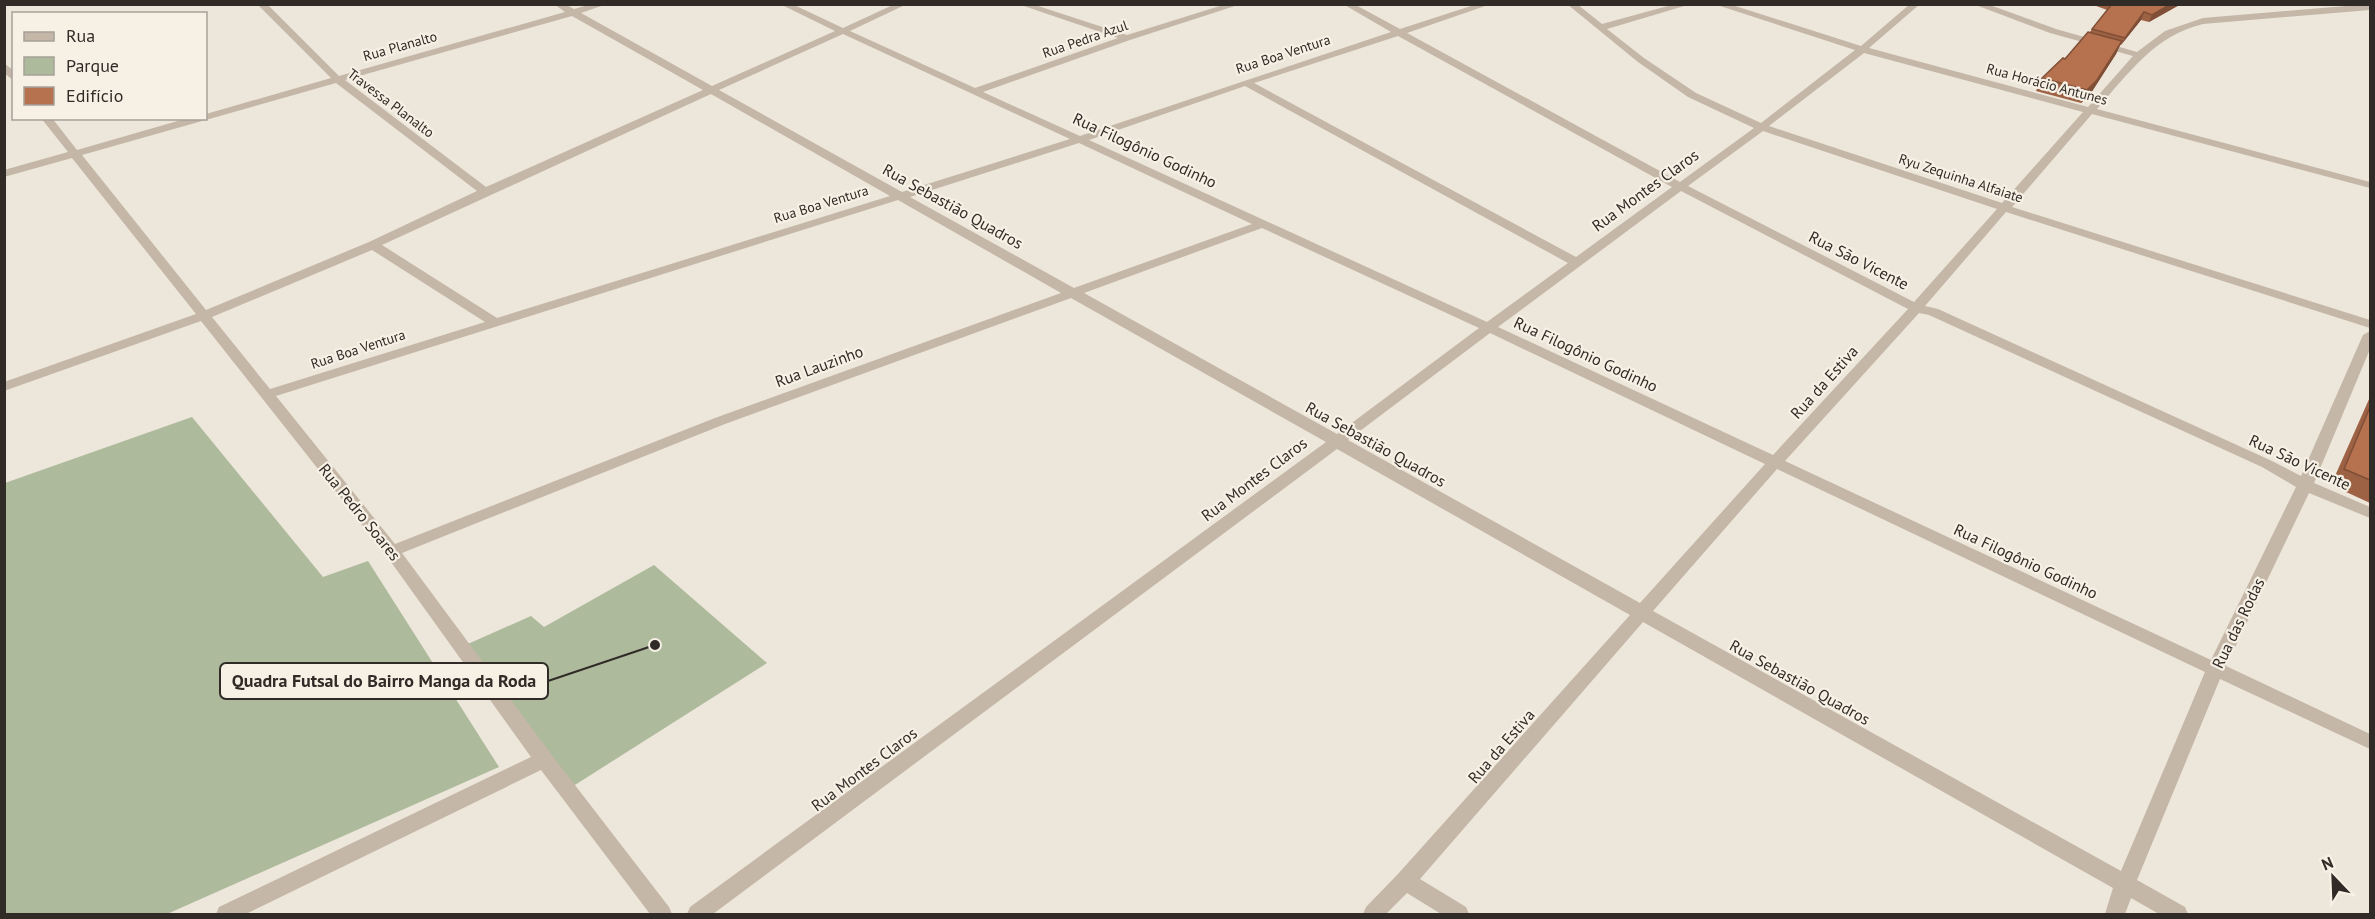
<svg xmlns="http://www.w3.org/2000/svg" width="2375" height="919" font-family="'PT Sans',sans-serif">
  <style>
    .green { fill: #adba9c }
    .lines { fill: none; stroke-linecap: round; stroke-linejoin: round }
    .street { fill: #c4b7a7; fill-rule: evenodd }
    .wall { fill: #9d6144 }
    .shaded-wall { fill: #7f4f37 }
    .building { fill: #b6714f; stroke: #7f4f37; stroke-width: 1.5 }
    .labels { text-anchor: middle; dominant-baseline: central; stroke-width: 4.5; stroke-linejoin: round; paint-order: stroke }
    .far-street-label { font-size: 14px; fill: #312b27; stroke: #f6f0e5 }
    .street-label { font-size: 16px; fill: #312b27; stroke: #f6f0e5 }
    .leader { fill: none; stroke: #312b27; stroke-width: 2 }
    .callout-dot { fill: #312b27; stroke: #f6f0e5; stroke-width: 2 }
    .callout { fill: #f6f0e5; stroke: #312b27; stroke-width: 2 }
    .callout-label { font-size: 18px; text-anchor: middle; font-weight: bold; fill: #312b27 }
  </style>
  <rect width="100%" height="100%" fill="#ede6da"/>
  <!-- green -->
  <path class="green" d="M192 417 323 577 368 561 499 767 167 914H5V483Z
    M654 565 767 663 567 790 461 647 531 616 544 627Z"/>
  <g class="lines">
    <!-- street -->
    <path class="street" d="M257 4H267L339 76 565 12 554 4H565L574 9 592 4H607L581 13 712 86 835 31 780 4H792L843 28 895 4H907L850 31 975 88 1118 38 1018 4H1032L1127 35 1226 4H1241L1130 40 983 92 1080 136 1391 32 1343 4H1354L1400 29 1477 4H1491L1407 33 1680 182 1754 128 1688 97 1638 62 1567 4H1577L1602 24 1675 4H1691L1607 29 1644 58 1696 93 1761 123 1855 50 1714 4H1729L1861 46 1910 4H1920L1869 48 2088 107 2133 56 2050 33 1973 4H1987L2056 29 2137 52 2165 31 2203 18 2370 4V10L2203 24C2155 35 2128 74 2097 109L2370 182V188L2092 114 2012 207 2370 320V328L2006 212 1925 306 1938 309 2272 461 2301 476 2363 335 2370 331V349L2314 483 2370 507V518L2309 493 2226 666 2370 734V749L2220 679 2137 880 2185 907 2188 914H2159L2131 898 2125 914H2105L2113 888 1643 622 1420 879 1466 907 1469 914H1441L1407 893 1386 914H1363L1366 907 1398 874 1630 615 1337 449 713 914H687L690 907 1326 442 1071 298 725 424 402 553 551 754 669 907 672 914H650L541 770 246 914H216L219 907 531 757 386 555 201 321 4 391V382L196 314 72 158 4 177V170L68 152 41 118H52L77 150 188 118H206V114L331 78ZM572 16 703 90 486 187 345 80ZM843 34 1070 139 902 192 719 90ZM1398 36 1672 187 1576 257 1254 83ZM1864 53 2083 112 2002 203 1769 126ZM336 83 477 191 369 242 206 310 82 155ZM1245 86 1568 263 1487 322 1089 140ZM711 94 890 196 497 318 382 245ZM1763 131 1997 209 1914 302 1688 186ZM1079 143 1252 224 1074 288 910 197ZM1681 191 1908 309 1773 455 1498 327ZM898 200 1061 293 715 418 395 544 276 396ZM1262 228 1479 328 1337 434 1084 293ZM372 250 485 322 270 389 212 317ZM1919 313 1929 315 2262 467 2296 487 2211 660 1785 461ZM1490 333 1765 464 1640 603 1348 440ZM1777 469 2205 672 2121 871 1653 611Z
      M4 63 14 71V81L4 73Z"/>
  </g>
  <!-- wall -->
  <path class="wall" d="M2091 4H2181L2149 22 2141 20 2121 45H2120L2116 54 2091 93 2081 103 2036 91 2042 78 2065 59 2090 32 2092 29 2107 10Z
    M2370 397V503L2331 485Z"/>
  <!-- shaded-wall -->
  <path class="shaded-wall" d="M2171 4H2181L2149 22 2152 15Z
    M2144 12 2141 20 2121 45 2125 38Z
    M2122 41 2116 54 2091 93 2081 103 2087 90Z"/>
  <!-- building -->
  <path class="building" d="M2112 4H2171L2152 15 2144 12 2125 38 2092 29Z
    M2088 32 2122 41 2097 80 2087 90 2042 78 2063 58 2065 59Z
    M2370 407V480L2344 469Z"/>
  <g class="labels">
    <!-- far-street labels -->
    <g class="far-street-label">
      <text transform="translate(1085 39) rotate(-19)">Rua Pedra Azul</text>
      <text transform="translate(400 46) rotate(-16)">Rua Planalto</text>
      <text transform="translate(1283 54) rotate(-18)">Rua Boa Ventura</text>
      <text transform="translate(2047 84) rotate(15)">Rua Horácio Antunes</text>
      <text transform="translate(391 103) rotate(37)">Travessa Planalto</text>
      <text transform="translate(1961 178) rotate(18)">Ryu Zequinha Alfaiate</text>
      <text transform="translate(821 204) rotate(-17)">Rua Boa Ventura</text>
      <text transform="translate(358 349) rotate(-18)">Rua Boa Ventura</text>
    </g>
    <!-- street labels -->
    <g class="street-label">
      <text transform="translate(1145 150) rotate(25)">Rua Filogônio Godinho</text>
      <text transform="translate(1645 190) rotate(-36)">Rua Montes Claros</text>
      <text transform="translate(953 206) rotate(29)">Rua Sebastião Quadros</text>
      <text transform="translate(1859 260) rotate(27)">Rua São Vicente</text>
      <text transform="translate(1586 354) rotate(25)">Rua Filogônio Godinho</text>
      <text transform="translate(819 366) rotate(-20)">Rua Lauzinho</text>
      <text transform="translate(1824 382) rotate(-48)">Rua da Estiva</text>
      <text transform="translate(1376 444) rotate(29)">Rua Sebastião Quadros</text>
      <text transform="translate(2300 462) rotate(25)">Rua São Vicente</text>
      <text transform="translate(1254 479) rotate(-37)">Rua Montes Claros</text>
      <text transform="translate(360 512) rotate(51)">Rua Pedro Soares</text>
      <text transform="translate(2026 561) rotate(25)">Rua Filogônio Godinho</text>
      <text transform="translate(2238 623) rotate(-64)">Rua das Rodas</text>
      <text transform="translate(1800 682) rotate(29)">Rua Sebastião Quadros</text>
      <text transform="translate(1501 746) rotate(-49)">Rua da Estiva</text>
      <text transform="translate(864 769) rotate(-37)">Rua Montes Claros</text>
    </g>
  </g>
  <!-- callouts -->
  <path class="leader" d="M655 645L548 681"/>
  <circle class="callout-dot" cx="655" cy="645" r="6"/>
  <rect class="callout" x="220" y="663" width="328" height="36" rx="6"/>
  <g class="callout-label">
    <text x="384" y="687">Quadra Futsal do Bairro Manga da Roda</text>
  </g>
  <!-- border -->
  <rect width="2375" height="919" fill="none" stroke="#312b27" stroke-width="12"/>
  <!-- legend -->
  <rect x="12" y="12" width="195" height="108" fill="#f6f0e5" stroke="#a7a199" stroke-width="1.5"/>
  <rect x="24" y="32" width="30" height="9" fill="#c4b7a7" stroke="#a7a199" stroke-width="1.5"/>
  <text x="66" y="42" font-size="18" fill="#312b27">Rua</text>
  <rect x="24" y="57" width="30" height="18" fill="#adba9c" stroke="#a7a199" stroke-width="1.5"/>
  <text x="66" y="72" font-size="18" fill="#312b27">Parque</text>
  <rect x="24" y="87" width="30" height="18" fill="#b6714f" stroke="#a7a199" stroke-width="1.5"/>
  <text x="66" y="102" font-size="18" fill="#312b27">Edifício</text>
  <!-- north arrow -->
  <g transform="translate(2333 877) rotate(337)" stroke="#f6f0e5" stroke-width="4.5" paint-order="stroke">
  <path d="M0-4.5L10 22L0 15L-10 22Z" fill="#312b27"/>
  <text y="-9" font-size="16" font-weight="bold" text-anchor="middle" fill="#312b27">N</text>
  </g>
</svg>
